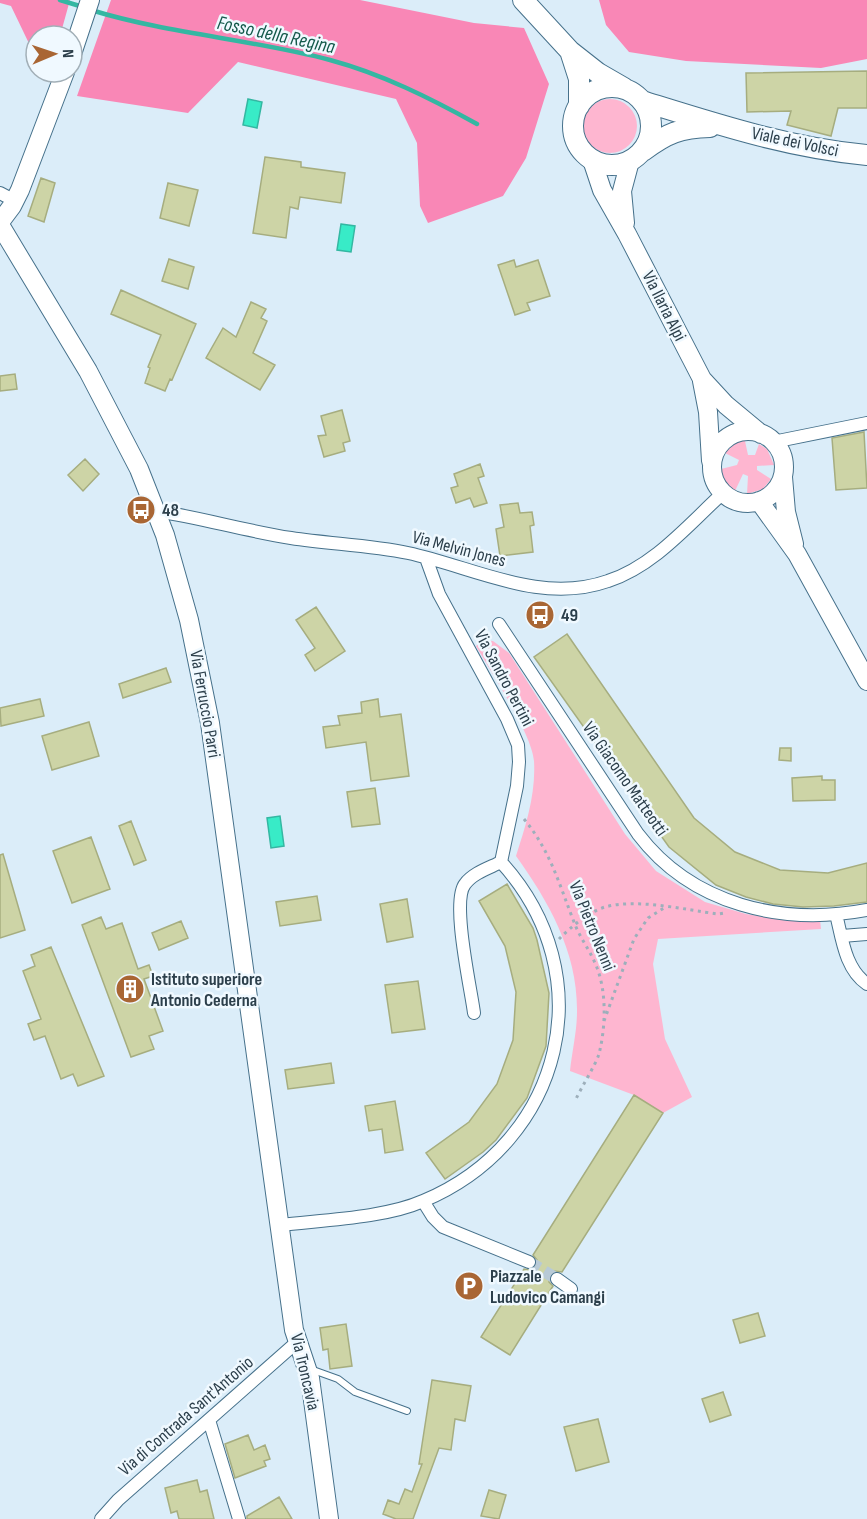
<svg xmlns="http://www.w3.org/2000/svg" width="867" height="1519" font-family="'Sofia Sans Condensed',sans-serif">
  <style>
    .green { fill: #feb6d0 }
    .forest { fill: #f987b6 }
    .water { fill: #38ebc7; stroke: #34b7a2; stroke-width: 1.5 }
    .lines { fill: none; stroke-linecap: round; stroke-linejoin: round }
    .stream { stroke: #34b7a2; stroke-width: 4.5 }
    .building { fill: #cdd4a6; stroke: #a6ad7f; stroke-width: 1.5 }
    .street-tunnel { stroke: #b8cad6; stroke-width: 12; stroke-dasharray: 12 6; stroke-linecap: butt }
    .lane-casing { stroke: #46718b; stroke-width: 8 }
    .street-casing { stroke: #46718b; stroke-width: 14 }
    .secondary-casing { stroke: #46718b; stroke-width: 20 }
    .primary-casing { stroke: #46718b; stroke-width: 22 }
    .path { stroke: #9dafbb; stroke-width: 3; stroke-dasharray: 3 4.5; stroke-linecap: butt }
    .lane { stroke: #fff; stroke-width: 6 }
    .street { stroke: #fff; stroke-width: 12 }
    .secondary { stroke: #fff; stroke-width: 18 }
    .primary { stroke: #fff; stroke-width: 20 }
    .labels { text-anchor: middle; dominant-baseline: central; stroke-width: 5; stroke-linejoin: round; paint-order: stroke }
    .street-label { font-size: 18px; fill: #2c3f4b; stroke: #f0f9ff }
    .poi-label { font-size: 18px; font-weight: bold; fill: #2c3f4b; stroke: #f0f9ff; text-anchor: start }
    .water-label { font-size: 20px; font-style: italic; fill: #14594b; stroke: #f0f9ff }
  </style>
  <rect width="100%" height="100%" fill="#dbedf9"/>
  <!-- green -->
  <path class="green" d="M583 126a27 27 0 1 1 54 0a27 27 0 1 1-54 0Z
    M742 441H745L748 455H755L759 444 767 449 774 465 757 466V470L771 479 763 489 747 494 748 476 743 474 735 491 725 482 721 469 737 465 739 460 725 453 734 444Z
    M484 640 493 641 509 653 625 834 656 871 705 902 746 914 789 921 820 919 821 929 658 939 653 964 665 1039 692 1097 663 1113 634 1095 570 1071C572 1052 577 1031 577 1012 578 953 549 902 516 856 526 825 536 794 534 761 532 734 491 672 476 646Z"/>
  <!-- forest -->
  <path class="forest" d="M0 0H70L60 36H36V58L11 6 0 3Z
    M111 0H360L474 23 524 28 549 84 526 158 503 196 428 223 420 206 417 143 396 99 238 62 188 113 77 96Z
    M599 0H867V59L821 68 686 61 629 52 606 25Z"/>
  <!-- water -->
  <path class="water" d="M248 99 262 102 257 128 243 125Z
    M341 224 355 226 351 252 337 250Z
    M280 816 284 846 271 848 267 818Z"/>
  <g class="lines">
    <!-- stream -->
    <path class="stream" d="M60 0 83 7
      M91 10C169 34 251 39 330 60 382 74 430 98 477 124"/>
  </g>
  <!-- building -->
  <path class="building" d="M867 71V108H838L831 136 787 125 791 111 747 112 746 73Z
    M265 157 301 162V167L345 173 341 203 300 197 298 209 290 207 286 238 253 233Z
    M41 178 55 183 44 222 28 216Z
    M168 183 198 190 189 226 160 218Z
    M169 259 194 267 188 289 162 281Z
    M514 260 516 267 538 260 550 296 527 303 530 310 515 315 498 265Z
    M121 290 196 324 172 380 170 379 165 391 145 383 150 368 148 367 161 335 111 314Z
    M251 302 266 309 261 318 267 321 253 353 275 365 260 390 206 358 223 328 236 337Z
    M15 374 17 389 0 391V376Z
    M342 410 350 441 343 443 345 451 324 457 318 436 326 435 321 416Z
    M864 432 867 488 836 490 832 438Z
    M85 459 99 474 83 491 68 475Z
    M480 464 484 476 478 478 487 503 474 507 470 498 456 503 451 488 458 486 454 474Z
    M518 503 520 513 532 512 534 525 530 526 533 552 500 556 496 529 504 527 500 505Z
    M316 607 345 651 315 671 305 655 315 648 296 620Z
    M567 634 694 818 735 852 780 870 828 873 867 863V902L834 906 803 907 773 904 746 897 716 885 669 847 534 657Z
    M166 668 171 682 123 698 119 684Z
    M40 699 44 716 1 726 0 708Z
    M378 699 380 717 401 714 409 776 371 781 366 742 326 748 323 727 340 725 338 716 362 713 361 702Z
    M89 722 99 756 52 770 42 736Z
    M780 748H791V761L779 760Z
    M822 776V780H835V800L793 801 792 778Z
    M375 788 380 824 352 827 347 792Z
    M131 821 146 860 134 865 119 826Z
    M91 837 110 889 72 903 53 851Z
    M3 854 25 930 0 938V855Z
    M507 884 533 928 537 940 549 993 546 1046 527 1098 496 1140 483 1152 445 1179 426 1153 469 1122 497 1084 513 1040 516 992 505 946 479 901Z
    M317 896 321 920 280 926 276 902Z
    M407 899 413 937 387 942 380 904Z
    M101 917 106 929 122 923 138 969 149 965 153 976 144 979 163 1031 149 1036 154 1049 131 1057 82 925Z
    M181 921 188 938 159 950 152 933Z
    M51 947 104 1076 78 1086 73 1074 61 1079 45 1036 34 1040 28 1024 41 1019 23 971 35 966 31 955Z
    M418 981 425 1029 392 1033 385 985Z
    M331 1063 334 1083 288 1089 285 1070Z
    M634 1095 663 1113 562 1272 554 1271 550 1275 549 1282 553 1286 510 1355 481 1337 524 1269 531 1270 536 1266 537 1260 533 1255Z
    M395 1101 403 1150 385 1153 382 1129 369 1131 365 1106Z
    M758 1313 765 1336 740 1343 733 1320Z
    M346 1324 352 1366 330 1369 328 1349 323 1350 320 1328Z
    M432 1380 471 1386 465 1421 455 1419 451 1450 439 1448 413 1519H396L383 1514 388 1500 399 1504 405 1489 412 1492 422 1464H419Z
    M723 1392 731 1415 710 1422 702 1399Z
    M598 1419 609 1462 576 1471 564 1427Z
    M248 1435 254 1450 265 1445 270 1459 264 1461 266 1466 235 1478 225 1444Z
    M197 1480 200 1492 207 1490 214 1519H179L177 1511 171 1513 165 1488Z
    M489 1490 506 1495 499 1519 481 1516Z
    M279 1497 292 1519H247V1516Z"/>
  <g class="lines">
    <!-- street-tunnel -->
    <path class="street-tunnel" d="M529 1262 557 1279"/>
    <!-- lane casing -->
    <g class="lane-casing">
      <path id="lane" d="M313 1370 338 1379 355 1392 407 1411"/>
    </g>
    <!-- street casing -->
    <g class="street-casing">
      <path id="street" d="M0 193 15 201
        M773 442 867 423
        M157 511C202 518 246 531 291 538 330 544 370 545 408 553 474 567 540 605 608 581 654 566 688 525 723 493
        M426 558 439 594 507 719 518 745 519 762 517 786 501 862C489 868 473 873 465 884 451 901 471 989 474 1013
        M499 624 638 834C692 905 782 926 867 910
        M836 914C842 938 845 969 867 984
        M842 936 867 934
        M423 1201 433 1217 443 1227 529 1262
        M280 1225C322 1220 385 1218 423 1201 564 1142 604 975 501 862
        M557 1279 571 1289
        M209 1420 239 1519
        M101 1519 118 1500 297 1342"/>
    </g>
    <!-- secondary casing -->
    <g class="secondary-casing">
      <path id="secondary" d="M72 54 90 0
        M592 160 602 190 627 234 702 379 726 405 761 434
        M0 222 12 206 20 190 65 72
        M625 223 622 191 630 161
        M0 225 88 371 139 469 165 535 189 620 210 723 294 1330 310 1378 329 1519
        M702 381 708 412 711 461
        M712 467a36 36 0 1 1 72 0a36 36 0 1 1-72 0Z
        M783 477 786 512 794 544
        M759 501 797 554 867 681"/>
    </g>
    <!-- primary casing -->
    <g class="primary-casing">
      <path id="primary" d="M523 0 570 51 598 73 624 88
        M570 51 579 79V106
        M573 126a39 39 0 1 1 78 0a39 39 0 1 1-78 0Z
        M642 101C716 124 789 148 867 155
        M643 151C667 133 680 128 710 127"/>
    </g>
    <!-- path -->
    <path class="path" d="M524 819C551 852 559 884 574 922 579 936 589 949 595 963 607 989 606 1026 599 1054 595 1066 582 1086 576 1099
      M559 939C571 927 588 912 605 907 637 898 686 910 718 914L724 913
      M604 1021 634 939 648 918 664 908"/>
    <!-- lane -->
    <use href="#lane" class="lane"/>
    <!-- street -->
    <use href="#street" class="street"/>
    <!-- secondary -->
    <use href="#secondary" class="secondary"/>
    <!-- primary -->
    <use href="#primary" class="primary"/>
  </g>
  <!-- icons -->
  <defs>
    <g id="bus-disc" transform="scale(1.5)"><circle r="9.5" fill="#a96634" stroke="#f0f9ff"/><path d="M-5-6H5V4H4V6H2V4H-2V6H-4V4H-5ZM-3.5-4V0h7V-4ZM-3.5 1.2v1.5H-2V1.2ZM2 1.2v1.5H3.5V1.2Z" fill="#fff"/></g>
    <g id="building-disc" transform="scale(1.5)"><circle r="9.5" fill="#a96634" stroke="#f0f9ff"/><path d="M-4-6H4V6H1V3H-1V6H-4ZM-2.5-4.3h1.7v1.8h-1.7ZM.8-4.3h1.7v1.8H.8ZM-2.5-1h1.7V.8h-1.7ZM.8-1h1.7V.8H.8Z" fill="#fff"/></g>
    <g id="parking-disc" transform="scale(1.5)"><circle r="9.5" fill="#a96634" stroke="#f0f9ff"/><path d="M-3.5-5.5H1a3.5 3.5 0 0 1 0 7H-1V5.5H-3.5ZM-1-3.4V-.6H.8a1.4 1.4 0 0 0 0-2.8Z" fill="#fff"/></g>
  </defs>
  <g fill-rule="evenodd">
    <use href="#bus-disc" x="141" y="510"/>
    <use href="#bus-disc" x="540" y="615"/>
    <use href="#building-disc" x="130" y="989"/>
    <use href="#parking-disc" x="469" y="1286"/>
  </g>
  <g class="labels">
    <!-- street labels -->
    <g class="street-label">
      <text transform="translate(795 142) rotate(12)">Viale dei Volsci</text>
      <text transform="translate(664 306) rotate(63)">Via Ilaria Alpi</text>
      <text transform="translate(459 549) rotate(15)">Via Melvin Jones</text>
      <text transform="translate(504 678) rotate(62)">Via Sandro Pertini</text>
      <text transform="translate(205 704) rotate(80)">Via Ferruccio Parri</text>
      <text transform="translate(625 779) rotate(55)">Via Giacomo Matteotti</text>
      <text transform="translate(592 926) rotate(68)">Via Pietro Nenni</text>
      <text transform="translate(305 1372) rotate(77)">Via Troncavia</text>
      <text transform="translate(186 1416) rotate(-41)">Via di Contrada Sant'Antonio</text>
    </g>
    <!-- poi labels -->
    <g class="poi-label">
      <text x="162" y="510">48</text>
      <text x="561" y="615">49</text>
      <text x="151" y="979">Istituto superiore<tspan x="151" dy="21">Antonio Cederna</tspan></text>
      <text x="490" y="1276">Piazzale<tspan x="490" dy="21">Ludovico Camangi</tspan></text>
    </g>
    <!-- water labels -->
    <g class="water-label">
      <text transform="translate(276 35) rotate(12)">Fosso della Regina</text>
    </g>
  </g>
  <!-- north arrow -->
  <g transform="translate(54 54) rotate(88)"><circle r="28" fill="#f0f9ff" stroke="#a2afb7" stroke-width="1.5"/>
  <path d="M0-4.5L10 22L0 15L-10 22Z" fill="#a96634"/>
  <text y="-9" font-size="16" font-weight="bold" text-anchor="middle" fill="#2c3f4b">N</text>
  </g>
</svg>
